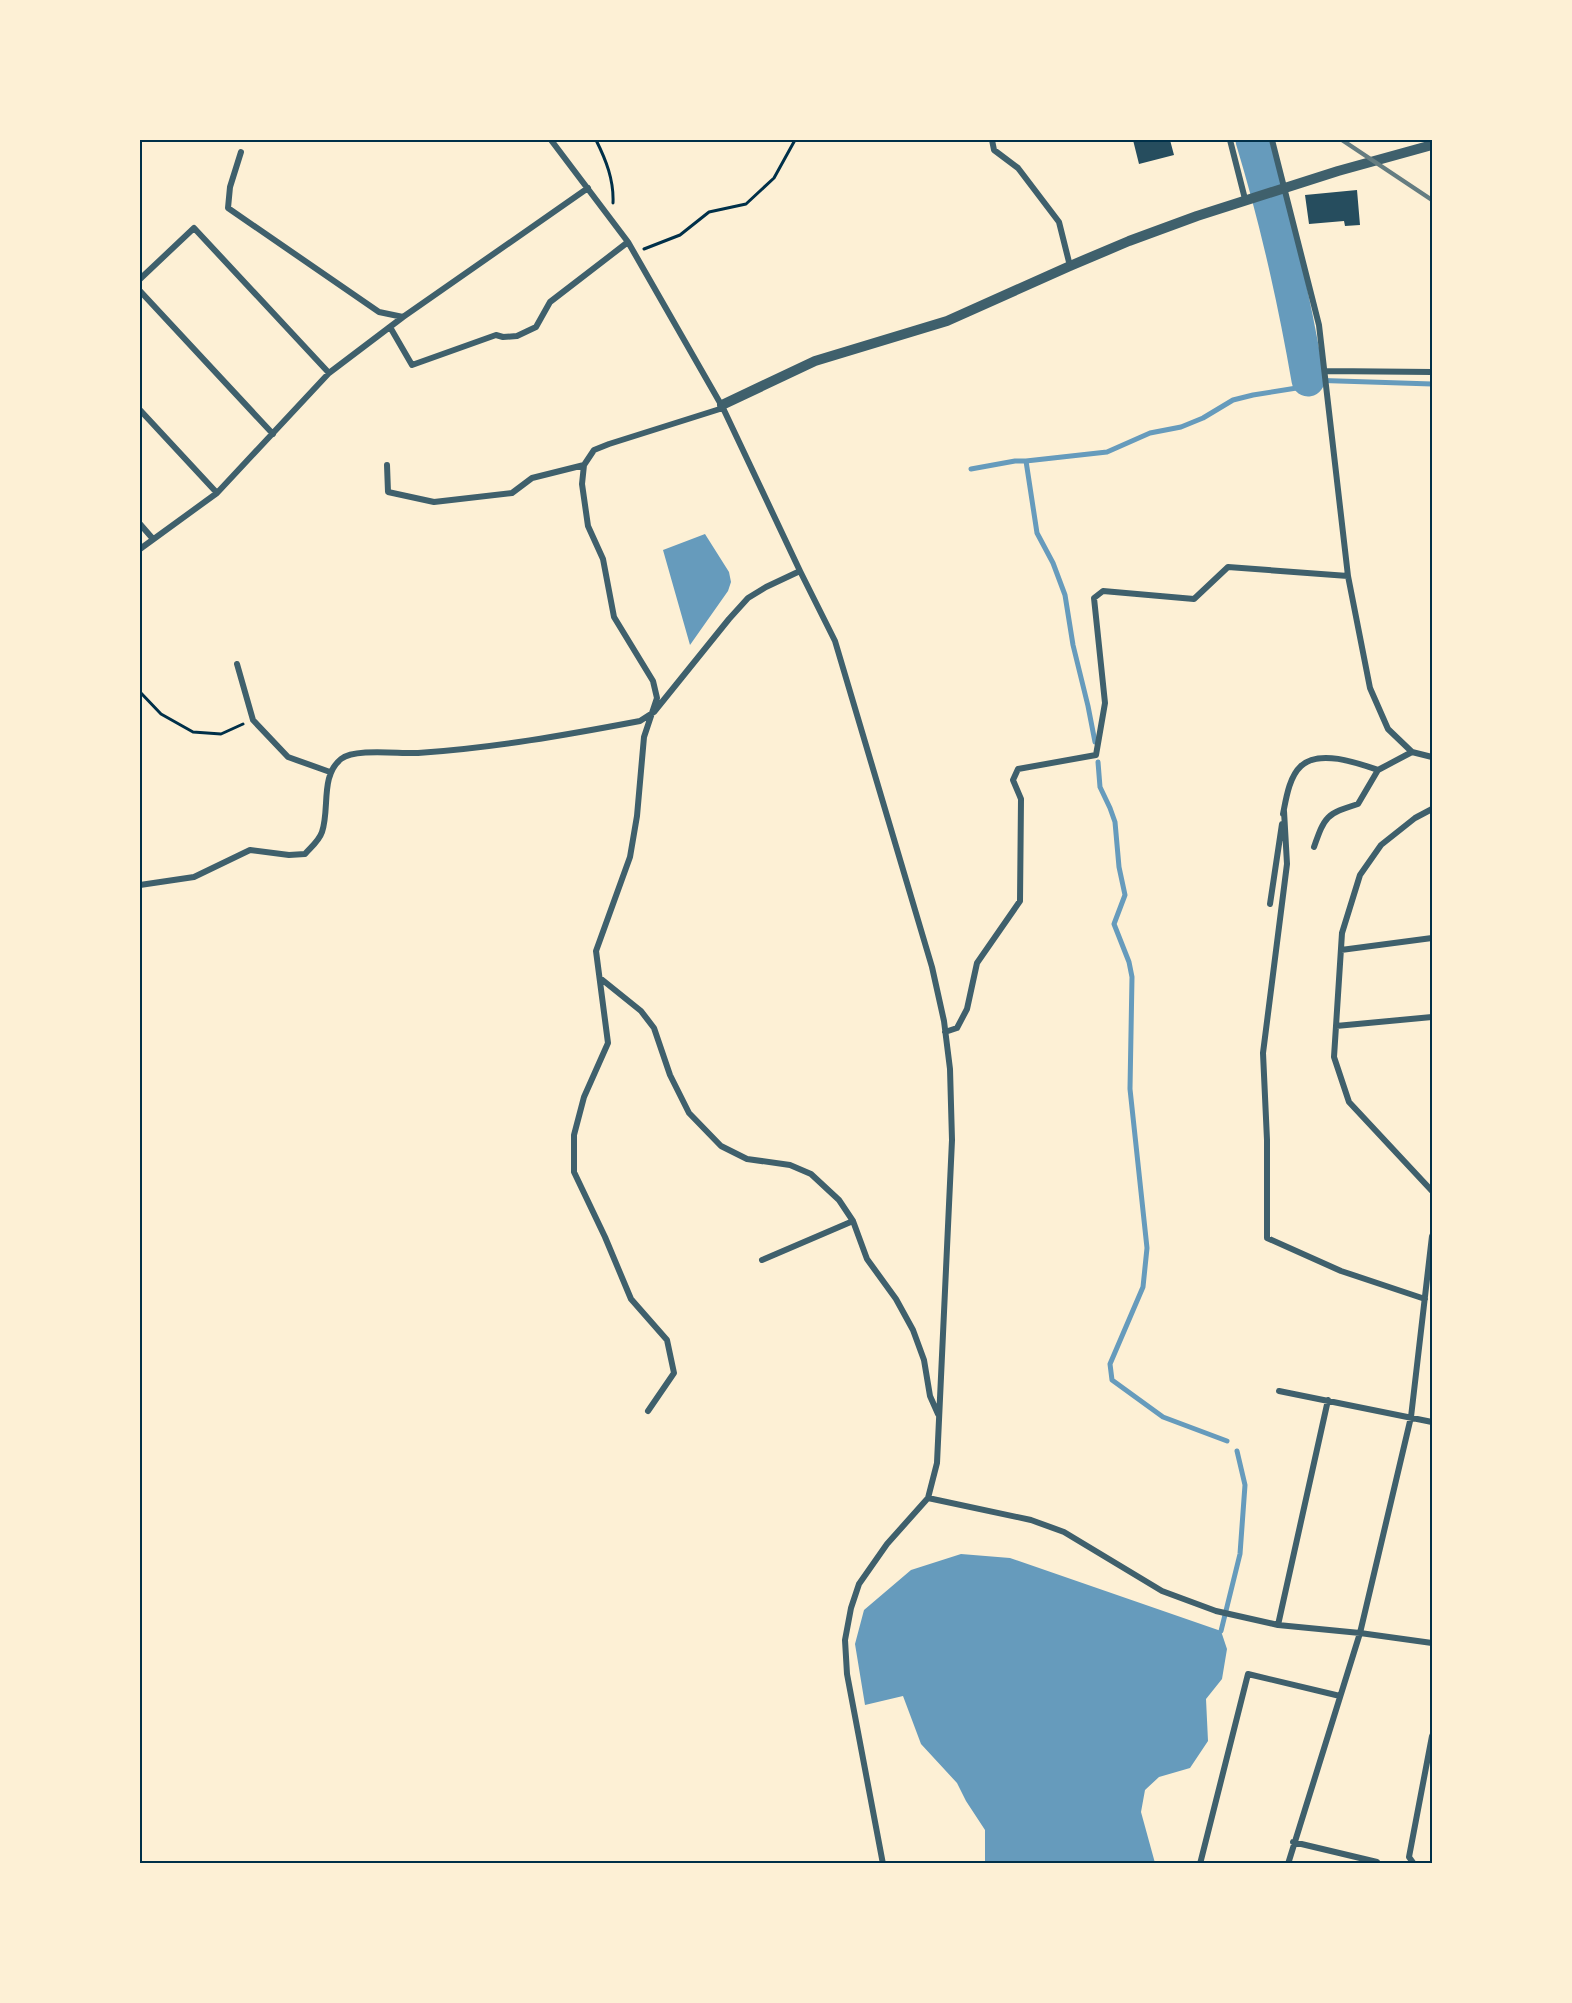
<svg xmlns="http://www.w3.org/2000/svg" width="1572" height="2003" font-family="Commissioner,sans-serif">
  <style>
    .water { fill: #669bbc }
    .lines { fill: none; stroke-linecap: round; stroke-linejoin: round }
    .stream { stroke: #669bbc; stroke-width: 5 }
    .river { stroke: #669bbc; stroke-width: 33 }
    .building { fill: #264d5e }
    .path { stroke: #003049; stroke-width: 3 }
    .minor { stroke: #3f606c; stroke-width: 6 }
    .tertiary { stroke: #3f606c; stroke-width: 10 }
    .rail { stroke: #657d81; stroke-width: 4.5 }
    .neatline { fill: none; stroke: #003049; stroke-width: 2 }
  </style>
  <rect width="100%" height="100%" fill="#fdf0d5"/>
  <!-- water -->
  <path class="water" d="M705 534 729 572 731 582 728 591 690 645 663 550Z
    M961 1554 1010 1558 1221 1631 1227 1649 1222 1679 1206 1699 1208 1741 1190 1768 1159 1777 1145 1790 1141 1812 1155 1863H985V1830L966 1801 957 1783 921 1744 903 1696 865 1705 855 1644 864 1610 911 1570Z"/>
  <g class="lines">
    <!-- stream -->
    <path class="stream" d="M1026 461 1037 533 1053 563 1065 595 1073 645 1088 706 1095 742
      M971 469 1015 461H1026L1107 452 1150 433 1181 427 1203 418 1233 400 1253 395 1303 387 1308 380 1432 384
      M1098 762 1100 787 1110 808 1115 822 1119 867 1125 895 1114 924 1129 962 1132 977 1130 1089 1147 1248 1143 1287 1110 1364 1112 1380 1163 1417 1227 1441
      M1221 1631 1240 1554 1245 1485 1237 1451"/>
    <!-- river -->
    <path class="river" d="M1252 140C1276 219 1294 299 1308 380"/>
  </g>
  <!-- building -->
  <path class="building" d="M1133 140H1170L1174 155 1139 164Z
    M1357 190 1360 225 1345 226 1344 221 1309 224 1305 195Z"/>
  <g class="lines">
    <!-- path -->
    <path class="path" d="M596 140C606 160 614 180 613 203
      M644 249 680 235 709 212 746 204 774 178 795 140
      M140 692 161 714 193 732 221 734 243 724"/>
    <!-- minor -->
    <path class="minor" d="M551 140 628 242 723 408 800 571 835 641 932 967 944 1021 950 1069 952 1140 937 1463 928 1498 887 1544 859 1584 851 1608 845 1640 847 1674 883 1864
      M992 140 994 150 1018 168 1059 222 1070 266
      M1230 140 1245 199
      M1272 140 1319 325 1348 576 1370 688 1388 729 1412 752 1432 757
      M241 152 230 187 228 208 379 312 403 317
      M140 279 194 228 329 373
      M140 291 273 434
      M390 327 412 365 496 335 503 337 517 336 536 327 550 302 628 242
      M1326 371 1432 372
      M140 410 217 493
      M387 465 388 492 434 502 512 493 532 478 584 465
      M140 524 153 539
      M140 549 217 493 329 373 403 317 588 188
      M237 664 253 720 288 757 330 772
      M1432 809 1415 818 1381 845 1360 875 1342 933 1334 1057 1349 1102 1432 1191
      M1284 811 1287 864 1263 1053 1267 1140V1238L1341 1271 1425 1299
      M1283 814C1286 799 1289 777 1301 766 1319 749 1358 763 1378 770
      M1314 847C1325 816 1326 814 1358 804L1378 770 1412 752
      M140 885 194 877 250 850 289 855 305 854C311 847 319 841 322 832 330 809 320 776 341 759 355 748 399 754 418 753 493 748 566 735 640 721L654 712 729 619 748 598 766 587 800 571
      M1270 904 1282 824
      M1341 950 1432 938
      M600 978 641 1011 654 1028 670 1075 689 1113 721 1146 747 1159 790 1165 811 1174 839 1200 853 1221 867 1259 896 1299 913 1330 924 1360 930 1396 938 1414
      M1336 1026 1432 1017
      M945 1032 957 1028 967 1009 977 963 1020 901 1021 799 1013 780 1018 769 1096 755 1105 703 1094 598 1103 591 1194 599 1228 567 1348 576
      M762 1260 853 1221
      M1279 1391 1432 1422
      M648 1411 674 1373 667 1340 631 1299 605 1237 574 1172V1135L584 1097 608 1043 596 951 630 857 637 816 644 737 657 698 653 681 614 617 603 559 588 526 582 484 584 465 594 450 609 444 723 408
      M928 1498 1031 1520 1064 1532 1162 1591 1216 1611 1278 1625 1360 1633 1432 1643
      M1278 1625 1328 1400
      M1293 1842 1377 1862
      M1200 1864 1248 1674 1340 1696
      M1288 1864 1360 1633 1411 1417 1432 1236
      M1414 1864 1409 1857 1432 1736"/>
    <!-- tertiary -->
    <path class="tertiary" d="M722 405 815 361 947 321 1070 266 1129 241 1197 216 1338 171 1432 145"/>
    <!-- rail -->
    <path class="rail" d="M1342 140 1432 200"/>
  </g>
  <!-- border -->
  <rect width="1572" height="2003" fill="none" stroke="#fdf0d5" stroke-width="282"/>
  <rect x="141" y="141" width="1290" height="1721" class="neatline"/>
</svg>
